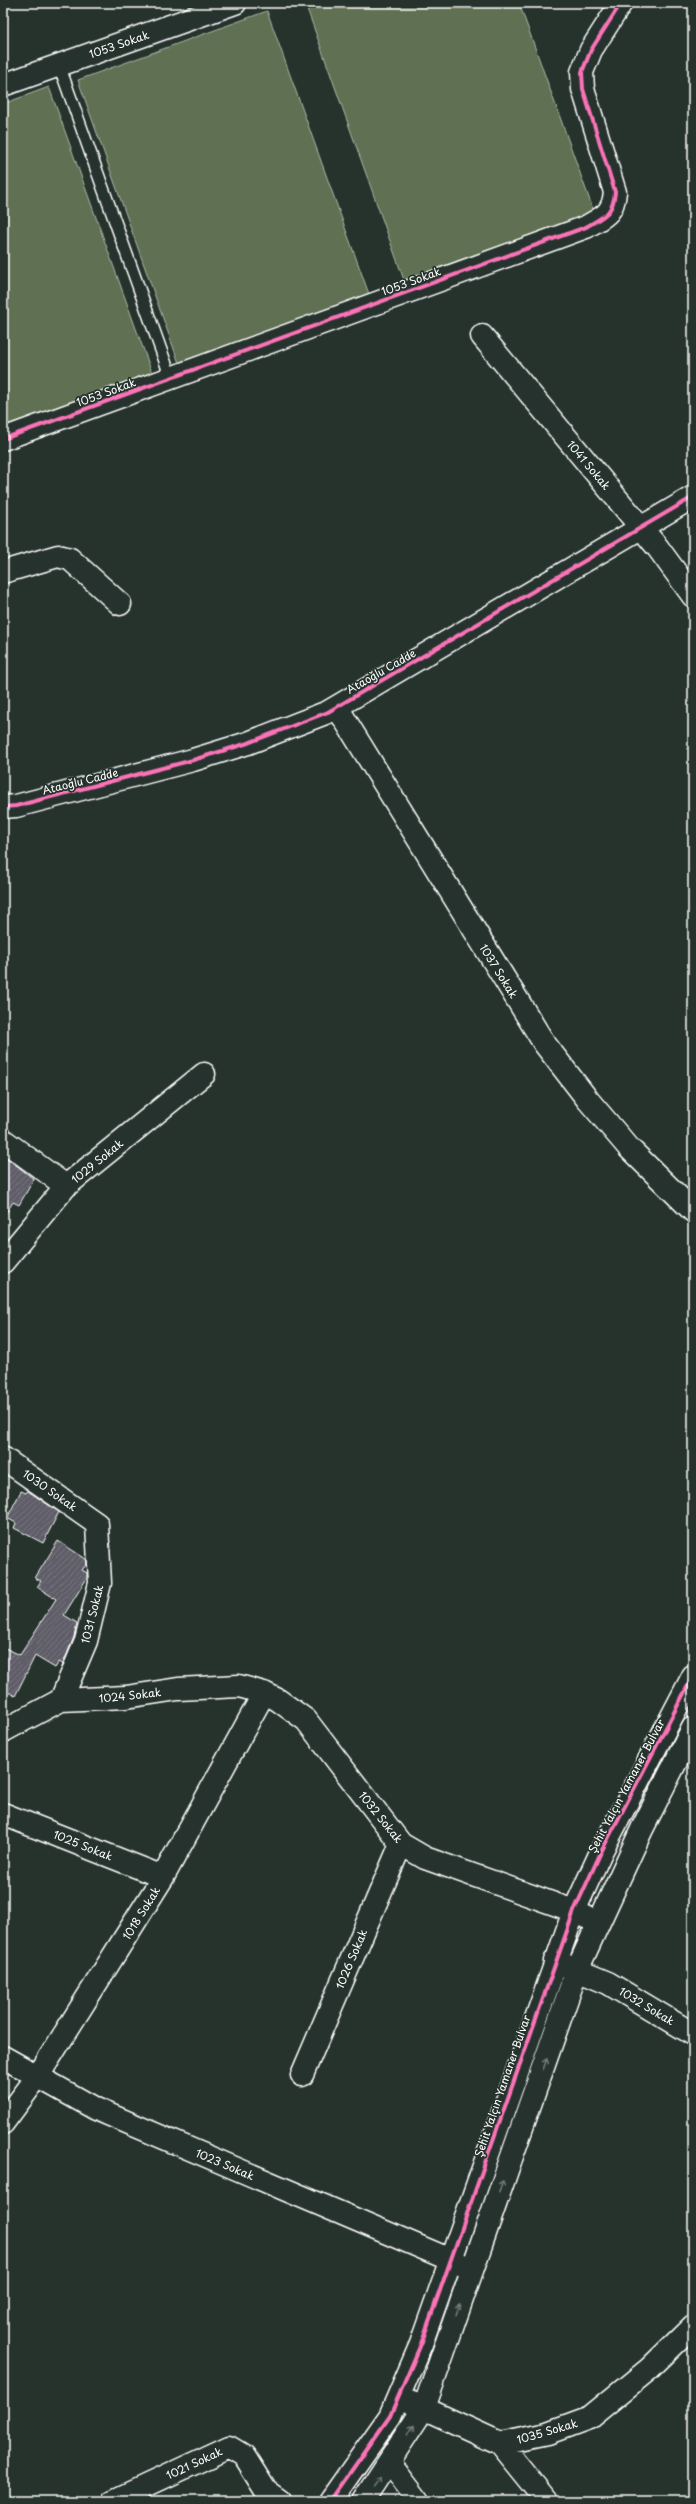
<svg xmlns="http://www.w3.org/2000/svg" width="696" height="2504" font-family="'Playpen Sans',sans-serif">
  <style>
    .grass { fill: #5e7053; stroke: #aeb8a9 }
    .building { fill: url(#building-hatch); stroke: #fff }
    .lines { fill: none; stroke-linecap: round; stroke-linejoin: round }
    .service-casing { stroke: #fff; stroke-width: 14 }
    .minor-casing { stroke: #fff; stroke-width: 25 }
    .tertiary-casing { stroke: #fff; stroke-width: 25 }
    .service { stroke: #26332d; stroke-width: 11 }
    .minor { stroke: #26332d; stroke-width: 22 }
    .tertiary { stroke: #26332d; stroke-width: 22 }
    .cycleway-casing { stroke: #26332d; stroke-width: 6 }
    .cycleway { stroke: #fb73b8; stroke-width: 4 }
    .oneway { stroke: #727a76 }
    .labels { text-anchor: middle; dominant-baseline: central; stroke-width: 3.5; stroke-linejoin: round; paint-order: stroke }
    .street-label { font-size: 11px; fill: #fff; stroke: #26332d }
  </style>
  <defs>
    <pattern id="building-hatch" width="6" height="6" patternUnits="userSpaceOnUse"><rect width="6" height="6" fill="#5f5d68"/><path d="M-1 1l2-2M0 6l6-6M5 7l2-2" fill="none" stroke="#77757f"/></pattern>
  </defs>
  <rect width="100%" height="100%" fill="#26332d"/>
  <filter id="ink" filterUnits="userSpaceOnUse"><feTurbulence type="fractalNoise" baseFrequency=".025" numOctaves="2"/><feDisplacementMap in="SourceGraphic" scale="8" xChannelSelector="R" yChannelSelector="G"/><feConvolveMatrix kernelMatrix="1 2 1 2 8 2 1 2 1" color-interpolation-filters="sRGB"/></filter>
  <g filter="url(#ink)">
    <!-- grass -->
    <path class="grass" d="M305 3H519L594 212 404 280Z
      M267 11 370 297 180 366 78 80Z
      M49 87 152 373 3 427V104Z"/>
    <!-- building -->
    <path class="building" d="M3 1155 34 1179 19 1205 13 1202 3 1218Z
      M21 1491 26 1493 28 1491 59 1512 43 1543 14 1528 16 1523 7 1518Z
      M58 1541 86 1559 87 1564 82 1570 87 1573V1578L64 1615 77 1623 74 1637 63 1664 59 1662 55 1668 35 1656 15 1696 3 1689V1647L20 1655 56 1599 37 1587 41 1581 35 1578Z"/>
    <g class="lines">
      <!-- service casing -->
      <g class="service-casing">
        <path id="service" d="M59 65 171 378"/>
      </g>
      <!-- minor casing -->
      <g class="minor-casing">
        <path id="minor" d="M3 85 235 3
          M482 336 658 548 693 596
          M3 439 586 227C604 216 613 214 615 192L583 89 582 72 591 50 621 3
          M3 572 58 556 70 559 120 604
          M337 707 544 1043 588 1100 629 1148 693 1211
          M3 807 16 806 193 760 248 743 328 712 693 497
          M3 1140 66 1186
          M3 1262 66 1186 204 1074
          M3 1458 97 1524 100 1583 86 1641 61 1700
          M3 1731 61 1700 126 1697 178 1689 239 1686 264 1693 278 1700 306 1720 401 1844 425 1858 574 1911 598 1923
          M3 1814 163 1877
          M555 1961 608 1983 693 2034
          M3 2057 96 2109 472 2269
          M302 2075 401 1844
          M3 2123 38 2076 163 1877 264 1693
          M399 2397 500 2443 548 2433 589 2418 649 2369 693 2326
          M500 2443 547 2501
          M390 2463 419 2501
          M113 2501 229 2447 244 2456 266 2491 280 2501"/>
      </g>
      <!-- tertiary casing -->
      <g class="tertiary-casing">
        <path id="tertiary" d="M330 2501 390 2416 421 2344 574 1911 601 1852 693 1676
          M363 2501 424 2408 577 1970 642 1829 693 1728"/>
      </g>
      <!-- service -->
      <use href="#service" class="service"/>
      <!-- minor -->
      <use href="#minor" class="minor"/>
      <!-- tertiary -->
      <use href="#tertiary" class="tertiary"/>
      <!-- cycleway casing -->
      <g class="cycleway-casing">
        <path id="cycleway" d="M3 439 586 227C604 216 613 214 615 192L583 89 582 72 591 50 621 3
          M3 807 16 806 193 760 248 743 328 712 693 497
          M330 2501 390 2416 421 2344 574 1911 601 1852 693 1676"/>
      </g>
      <!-- cycleway -->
      <use href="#cycleway" class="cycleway"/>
    </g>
    <!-- one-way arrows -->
    <defs><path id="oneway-shaft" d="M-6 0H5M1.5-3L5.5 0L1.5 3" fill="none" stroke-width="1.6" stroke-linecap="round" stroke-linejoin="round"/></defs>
    <g class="oneway">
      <use href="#oneway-shaft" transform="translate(545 2064) rotate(-71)"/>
      <use href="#oneway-shaft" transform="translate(501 2186) rotate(-70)"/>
      <use href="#oneway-shaft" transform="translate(458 2309) rotate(-71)"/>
      <use href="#oneway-shaft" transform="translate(411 2430) rotate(-56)"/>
      <use href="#oneway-shaft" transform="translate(377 2482) rotate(-55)"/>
    </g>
  </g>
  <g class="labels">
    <!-- street labels -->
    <g class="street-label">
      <text transform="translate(119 44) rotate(-19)">1053 Sokak</text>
      <text transform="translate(411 281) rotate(-20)">1053 Sokak</text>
      <text transform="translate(106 392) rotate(-20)">1053 Sokak</text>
      <text transform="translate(589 465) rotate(50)">1041 Sokak</text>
      <text transform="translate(381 671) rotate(-30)">Ataoğlu Cadde</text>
      <text transform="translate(80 781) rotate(-14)">Ataoğlu Cadde</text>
      <text transform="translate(499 971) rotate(58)">1037 Sokak</text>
      <text transform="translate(97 1161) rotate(-39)">1029 Sokak</text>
      <text transform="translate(50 1490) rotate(35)">1030 Sokak</text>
      <text transform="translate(92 1614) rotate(-76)">1031 Sokak</text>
      <text transform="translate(130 1695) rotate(-6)">1024 Sokak</text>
      <text transform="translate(626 1786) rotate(-62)">Şehit Yalçın Yamaner Bulvar</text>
      <text transform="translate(381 1817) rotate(51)">1032 Sokak</text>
      <text transform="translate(83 1845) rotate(22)">1025 Sokak</text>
      <text transform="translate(141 1913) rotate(-58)">1018 Sokak</text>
      <text transform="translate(351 1959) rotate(-67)">1026 Sokak</text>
      <text transform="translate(647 2006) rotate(31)">1032 Sokak</text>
      <text transform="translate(502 2086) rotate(-71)">Şehit Yalçın Yamaner Bulvar</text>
      <text transform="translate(225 2164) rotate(23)">1023 Sokak</text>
      <text transform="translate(547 2431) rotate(-16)">1035 Sokak</text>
      <text transform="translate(194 2463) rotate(-25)">1021 Sokak</text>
    </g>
  </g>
  <!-- margin -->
  <rect width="696" height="2504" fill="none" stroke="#26332d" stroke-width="16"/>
  <rect x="8" y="8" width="680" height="2488" fill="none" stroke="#fff" stroke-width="1.5" filter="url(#ink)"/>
</svg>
